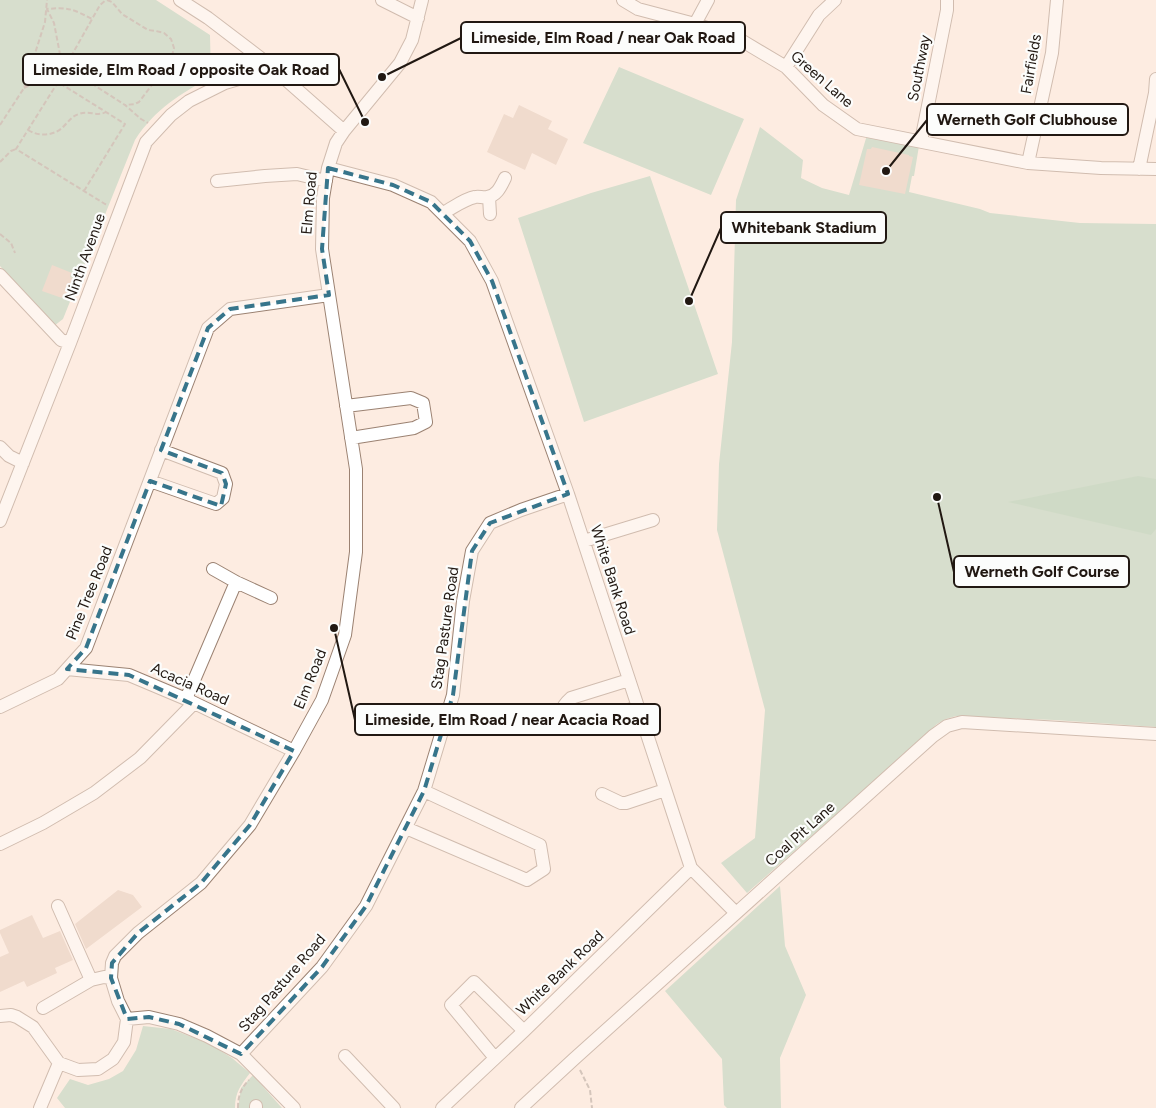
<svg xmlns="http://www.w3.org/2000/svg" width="1156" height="1108" font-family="Figtree,sans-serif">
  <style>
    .green { fill: #a9ccb3 }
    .forest { fill: #98c4a5 }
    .building { fill: #e0c5b4 }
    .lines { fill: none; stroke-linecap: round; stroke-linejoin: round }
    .minor-casing { stroke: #9b8272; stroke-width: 14 }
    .path { stroke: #a3958c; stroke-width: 2; stroke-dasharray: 5 2.5; stroke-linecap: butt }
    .minor { stroke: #fff; stroke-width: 12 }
    .marked { fill: none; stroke: #37758b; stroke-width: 4; stroke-dasharray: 10 6; stroke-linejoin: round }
    .labels { text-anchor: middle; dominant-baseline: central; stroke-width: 4.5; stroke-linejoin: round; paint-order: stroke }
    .street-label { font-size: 15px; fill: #211812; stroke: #fcfdfc }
    .leader { fill: none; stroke: #211812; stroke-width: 2 }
    .callout-dot { fill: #211812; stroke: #fcfdfc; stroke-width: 2 }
    .callout { fill: #fcfdfc; stroke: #211812; stroke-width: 2 }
    .callout-label { font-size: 16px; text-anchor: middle; font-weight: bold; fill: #211812 }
  </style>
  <rect width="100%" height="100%" fill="#fdece1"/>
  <!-- green -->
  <path class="green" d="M0 0H156L210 35 211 77C180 94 155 109 135 140L63 319 54 326 0 266Z
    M619 67 744 119 711 195 583 143Z
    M760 127 803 160 801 178 822 188 849 195 867 135 919 146 914 176H912L909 192 980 209 990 213 1080 223 1156 224V727L1054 720 956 716 946 719 937 724 855 798 747 893 721 863 755 838 765 710 717 530 719 464 732 342 736 200Z
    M650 176 718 374 584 422 518 218 591 193Z
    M780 886 785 946 806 995 780 1058 781 1108H727L724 1105 722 1059 665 991Z
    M143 1026 171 1029 210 1044 232 1058 250 1073C241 1085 235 1092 235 1108H65L57 1098 70 1079 88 1085 109 1079 123 1071 136 1050Z
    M253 1075 282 1108H238L241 1088Z"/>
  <!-- forest -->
  <path class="forest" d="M1138 476 1156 479V529L1151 535 1008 502Z"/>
  <!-- building -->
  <path class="building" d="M519 105 552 121 548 129 568 139 556 165 532 153 525 170 487 152 504 114 513 118Z
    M872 147 909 155V156L913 157 905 194 859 185 867 149H871Z
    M52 265 72 273 70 277 78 280 71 297 64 294 62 298 42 291Z
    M118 890 133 895 142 907 86 949 75 924Z
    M32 915 43 938 60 931 73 960 55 968 57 973 27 987 24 981 0 992V957L9 953 0 933V930Z"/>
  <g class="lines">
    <!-- minor casing -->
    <g class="minor-casing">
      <path id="minor" d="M180 0 208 18 267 63 344 131
        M382 0 418 18
        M623 0 638 9 695 24 739 39 786 67 823 105 857 129 1028 163 1101 168 1156 169
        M695 24 708 0
        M786 67 819 15 835 0
        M921 141 947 10V0
        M1028 163 1052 53 1057 0
        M328 168 393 185 431 202 470 241 492 281 568 494 691 868 524 1031 442 1108
        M1139 169 1155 93 1156 79
        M217 181 265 176 297 174 326 181
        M489 197 490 214
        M443 213C453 208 464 199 475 197 479 196 483 198 487 197 497 196 501 186 505 178
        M0 275 61 340 70 343
        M346 406 411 398 423 403 426 422 414 428 351 438
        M0 447 9 456 23 463
        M150 481 216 504 223 498 226 484 222 473 161 450
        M0 521 70 343 146 142 171 115 189 101 225 83 256 74 267 63
        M584 541 653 520
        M213 569 236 582 271 598
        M67 669 129 675 186 699 294 751
        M629 680 571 698C561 707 559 712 568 723L580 725 638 707
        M186 699 236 582
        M0 707 58 679 86 648 208 328 230 309 329 295
        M602 794 621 803H626L665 790
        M406 828 527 880 544 869 540 845 424 791
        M0 844 43 823 94 793 140 758 194 703
        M691 868 736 913
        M58 906 91 980
        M43 1008 91 980 104 977 111 978
        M0 1016 11 1015 17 1017 33 1027 59 1063 78 1070 98 1069 113 1059 124 1042 127 1019 118 1001 111 978 112 963 115 956 138 933 201 883 250 825 294 751 322 700 345 635 356 552V469L322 249 323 198 328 168 336 143 344 131 400 63 412 40 422 0
        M127 1019 149 1017 179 1024 207 1036 241 1054 294 1108
        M241 1054 322 967 366 906 424 791 453 695 463 601 472 551 490 523 521 510 568 494
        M345 1056 394 1108
        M495 1058 451 1005 474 982 524 1031
        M40 1108 59 1063
        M256 1108V1106
        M521 1108 574 1059 933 736 947 726 962 722 1156 734"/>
    </g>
    <!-- path -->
    <path class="path" d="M107 0 112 2 122 14 148 30 156 31 164 33 171 39 174 48 171 60 139 102 135 104 125 105
      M63 70 54 23 47 9C68 7 73 9 92 19
      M70 71 69 60 100 5 106 0
      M24 88 63 70 70 71 83 78 125 105 141 119 148 123
      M0 125 24 88 45 22 47 0
      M28 130C39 137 55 136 64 126 69 121 72 116 79 114 89 110 97 117 106 112
      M0 162 11 151 16 149
      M84 191 125 124 58 82 16 149 105 204 108 205
      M0 234 11 243 15 253
      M580 1070 590 1090 592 1108
      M238 1108C238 1096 241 1088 249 1080"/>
    <!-- minor -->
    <use href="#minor" class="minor"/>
  </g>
  <!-- marked area -->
  <path d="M0 0H1156V1108H0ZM328 168 393 185 431 202 470 241 492 281 568 494 490 523 472 551 453 695 424 791 366 906 322 967 241 1054 179 1024 149 1017 127 1019 111 978 112 963 138 933 201 883 250 825 294 751 129 675 67 669 86 648 150 481 221 506 226 484 222 473 161 450 208 328 230 309 329 295 322 249Z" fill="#fdece1" fill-opacity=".55" fill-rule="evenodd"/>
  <path class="marked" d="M328 168 393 185 431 202 470 241 492 281 568 494 490 523 472 551 453 695 424 791 366 906 322 967 241 1054 179 1024 149 1017 127 1019 111 978 112 963 138 933 201 883 250 825 294 751 129 675 67 669 86 648 150 481 221 506 226 484 222 473 161 450 208 328 230 309 329 295 322 249Z"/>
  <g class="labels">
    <!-- street labels -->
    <g class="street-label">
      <text transform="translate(1031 64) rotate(-80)">Fairfields</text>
      <text transform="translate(919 68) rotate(-79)">Southway</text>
      <text transform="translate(822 79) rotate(41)">Green Lane</text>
      <text transform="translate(309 203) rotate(-85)">Elm Road</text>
      <text transform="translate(85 257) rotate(-70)">Ninth Avenue</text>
      <text transform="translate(613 580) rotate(72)">White Bank Road</text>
      <text transform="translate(89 593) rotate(-68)">Pine Tree Road</text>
      <text transform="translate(445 628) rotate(-82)">Stag Pasture Road</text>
      <text transform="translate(310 679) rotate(-68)">Elm Road</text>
      <text transform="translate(190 684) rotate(24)">Acacia Road</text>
      <text transform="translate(800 834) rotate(-42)">Coal Pit Lane</text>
      <text transform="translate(560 973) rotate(-44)">White Bank Road</text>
      <text transform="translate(282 983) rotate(-49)">Stag Pasture Road</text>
    </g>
  </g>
  <!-- callouts -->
  <path class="leader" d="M382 77L461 38M365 122L339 69M886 171L927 120M689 301L721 228M937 497L954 572M334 628L355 720"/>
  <g class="callout-dot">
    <circle cx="382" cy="77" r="5"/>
    <circle cx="365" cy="122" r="5"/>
    <circle cx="886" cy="171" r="5"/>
    <circle cx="689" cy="301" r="5"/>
    <circle cx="937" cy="497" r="5"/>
    <circle cx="334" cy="628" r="5"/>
  </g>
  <g class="callout">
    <rect x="461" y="22" width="284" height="31" rx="5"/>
    <rect x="23" y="54" width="316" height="31" rx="5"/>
    <rect x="927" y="104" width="201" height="31" rx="5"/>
    <rect x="721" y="212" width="165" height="31" rx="5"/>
    <rect x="954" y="556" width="175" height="31" rx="5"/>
    <rect x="355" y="704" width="305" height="31" rx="5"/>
  </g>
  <g class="callout-label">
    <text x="603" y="43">Limeside, Elm Road / near Oak Road</text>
    <text x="181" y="75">Limeside, Elm Road / opposite Oak Road</text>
    <text x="1027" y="125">Werneth Golf Clubhouse</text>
    <text x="804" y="233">Whitebank Stadium</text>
    <text x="1042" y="577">Werneth Golf Course</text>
    <text x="507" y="725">Limeside, Elm Road / near Acacia Road</text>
  </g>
</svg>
